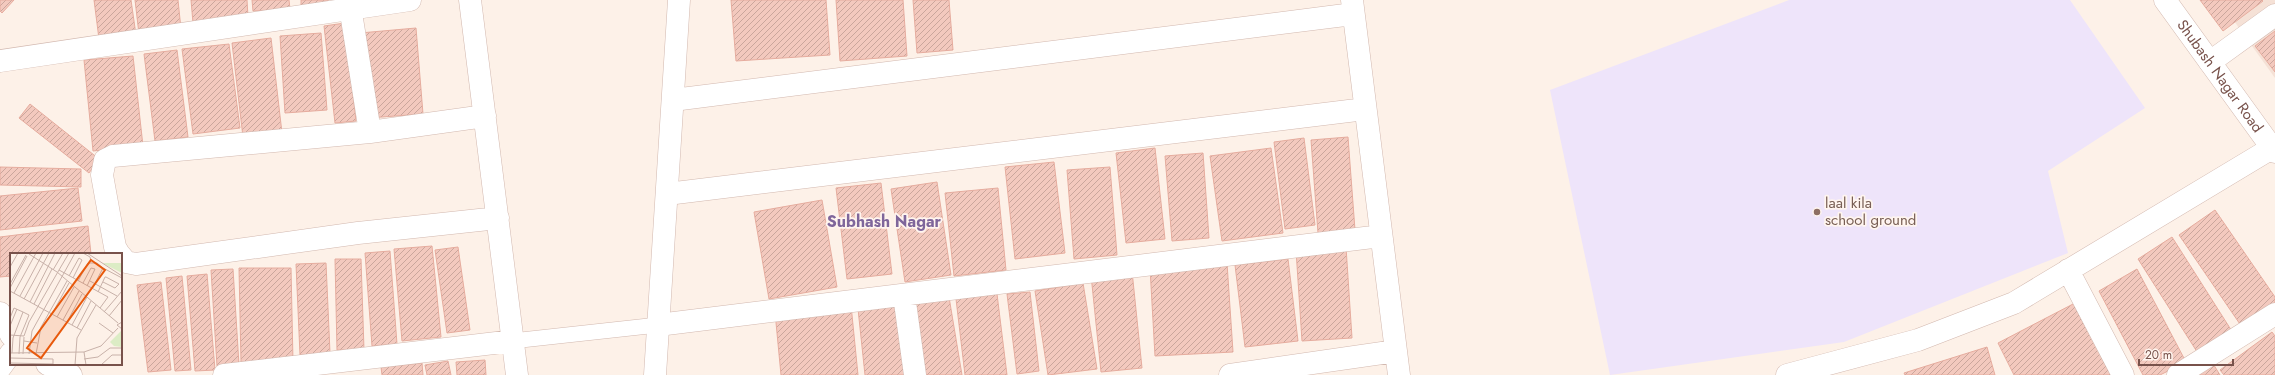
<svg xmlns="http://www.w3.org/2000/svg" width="2275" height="375" font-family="Jost,sans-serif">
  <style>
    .residential { fill: #f5e1d6 }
    .education { fill: #eee4fa }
    .building { fill: url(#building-hatch); stroke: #e6ac9e }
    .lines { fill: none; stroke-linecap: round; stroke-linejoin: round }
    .service-casing { stroke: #d2b8af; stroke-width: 16 }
    .minor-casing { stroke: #d2b8af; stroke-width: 23 }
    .tertiary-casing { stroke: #d2b8af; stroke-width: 23 }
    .service { stroke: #fff; stroke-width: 15 }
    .minor { stroke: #fff; stroke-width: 22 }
    .tertiary { stroke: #fff; stroke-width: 22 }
    .education-dot { fill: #8d6e63; stroke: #fff5ef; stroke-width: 1.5 }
    .labels { text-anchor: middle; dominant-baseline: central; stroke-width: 3.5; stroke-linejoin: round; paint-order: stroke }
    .street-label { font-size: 15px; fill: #78524b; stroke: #fff5ef }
    .education-label { font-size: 15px; fill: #785e54; stroke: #fff5ef; text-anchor: start }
    .neighbourhood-label { font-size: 16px; font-weight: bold; fill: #7f669b; stroke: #fff5ef }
    .inset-road { fill: none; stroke: #c8b1a9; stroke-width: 1 }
    .view { fill: #e8590c; fill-opacity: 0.15; stroke: #e8590c; stroke-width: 2 }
    .inset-edge { fill: none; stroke: #78524b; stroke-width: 2 }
  </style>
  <defs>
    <pattern id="building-hatch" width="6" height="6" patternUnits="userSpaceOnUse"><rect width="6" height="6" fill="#f3c9be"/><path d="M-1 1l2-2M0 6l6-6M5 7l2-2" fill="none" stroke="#caa69c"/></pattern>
  </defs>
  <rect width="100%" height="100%" fill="#fdf1e8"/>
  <!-- residential -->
  <path class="residential" d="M2219 0H2275V78Z"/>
  <!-- education -->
  <path class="education" d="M1789 0H2070L2145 108 2048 171 2068 253 1844 342 1610 375 1550 90Z"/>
  <!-- building -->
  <path class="building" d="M0 0H14L2 13 0 11Z
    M94 0H131L136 35 99 39Z
    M135 0H178L181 29 139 34Z
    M191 0H247L248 17 193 23Z
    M252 0H289L290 9 253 11Z
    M301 0H328L329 5 301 8Z
    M731 0H826L830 55 736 61Z
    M836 0H903L907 56 840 61Z
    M913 0H949L953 50 917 53Z
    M2200 0H2262L2263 1 2223 31Z
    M345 23 356 121 335 123 324 26Z
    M416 28 423 114 368 118 360 33Z
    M2275 31V72L2255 46Z
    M321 33 327 110 285 113 280 36Z
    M271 38 282 133 243 137 232 43Z
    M229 44 240 128 193 134 182 49Z
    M177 50 188 137 155 141 144 54Z
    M133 56 143 146 93 151 84 60Z
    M30 104 99 159 89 173 19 118Z
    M1348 137 1355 230 1318 233 1311 140Z
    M1304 138 1315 225 1285 229 1274 142Z
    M1155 148 1165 239 1126 243 1116 153Z
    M1271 148 1283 233 1222 241 1210 156Z
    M1203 153 1209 238 1172 241 1165 156Z
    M1054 162 1065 253 1015 259 1005 167Z
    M0 167 81 169V187L0 185Z
    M1110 167 1117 255 1074 259 1067 170Z
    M937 182 951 275 905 282 891 189Z
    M881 183 892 274 847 279 836 188Z
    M78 188 82 221 0 230V196Z
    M998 188 1006 270 954 276 945 193Z
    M822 200 837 287 769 299 754 212Z
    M2215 210 2275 297V309L2244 330 2179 235Z
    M88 226 91 254H11V276L0 277V237Z
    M2172 237 2235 336 2201 358 2138 259Z
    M432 246 441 337 402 341 394 249Z
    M458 247 470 330 447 333 435 250Z
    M1346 247 1352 338 1302 341 1296 250Z
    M390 251 397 344 372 346 365 253Z
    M335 259H361L364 350H337Z
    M1288 259 1298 341 1245 347 1235 265Z
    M326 263 330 353 300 355 296 264Z
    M1227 263 1233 352 1155 356 1150 268Z
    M239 268H291L293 362H241Z
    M233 269 239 365 217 366 211 270Z
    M2137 269 2186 362 2160 375H2143L2099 291Z
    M1132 271 1142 368 1101 372 1091 275Z
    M207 274 215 370 195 371 187 276Z
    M182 276 191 370 175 371 166 278Z
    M161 282 171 370 148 372 137 285Z
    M1083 283 1097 369 1048 375 1035 291Z
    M1030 292 1039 371 1017 374 1007 294Z
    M997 294 1007 375H965L956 299Z
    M949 297 962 375H919L907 304Z
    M2075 303 2112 375H2014L1998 343Z
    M851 305 858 375H781L775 312Z
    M901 305 909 375H865L858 309Z
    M2272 332 2275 336V375H2224L2220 370Z
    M1987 347 1995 375H1905L1904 373Z
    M485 360 486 375H457L456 362Z
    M448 361 451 375H427L425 365Z
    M2212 362 2220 375H2189Z
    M422 363 423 375H382L381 367Z"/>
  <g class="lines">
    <!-- service casing -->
    <g class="service-casing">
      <path id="service" d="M512 341 658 325"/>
    </g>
    <!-- minor casing -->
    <g class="minor-casing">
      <path id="minor" d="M349 0 370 132
        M470 0 517 375
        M1352 0 1399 375
        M0 61 410 0
        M2210 62 2275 15
        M673 100 1353 14
        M667 194 1365 109
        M119 254 115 247 102 175 105 160 113 156 370 132 485 116
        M121 256 126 262 136 264 358 233 498 218
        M2068 270 2123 375
        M904 295 915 375
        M0 313 11 335
        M658 325 1381 236
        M47 364 71 375
        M0 368 11 353
        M224 375 512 341
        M1230 375 1396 351
        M1787 375 1918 340 2014 303 2272 148
        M2178 375 2275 314"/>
    </g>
    <!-- tertiary casing -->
    <g class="tertiary-casing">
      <g id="tertiary">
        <path id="s1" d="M2165 0 2275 152"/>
        <path d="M655 375 679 0"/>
      </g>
    </g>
    <!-- service -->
    <use href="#service" class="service"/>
    <!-- minor -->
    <use href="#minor" class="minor"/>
    <!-- tertiary -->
    <use href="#tertiary" class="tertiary"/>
  </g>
  <!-- markers -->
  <circle class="education-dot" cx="1817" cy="212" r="4"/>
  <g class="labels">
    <!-- street labels -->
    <g class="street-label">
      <text stroke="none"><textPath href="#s1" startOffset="94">Shubash Nagar Road</textPath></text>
    </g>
    <!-- education labels -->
    <g class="education-label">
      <text x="1825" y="203">laal kila<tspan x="1825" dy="17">school ground</tspan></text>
    </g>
    <!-- neighbourhood labels -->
    <g class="neighbourhood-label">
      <text x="884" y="221">Subhash Nagar</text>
    </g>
  </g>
  <!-- overview -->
  <g transform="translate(10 253)">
    <rect width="112" height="112" fill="#fdf1e8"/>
    <path d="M112 77V94L104 93 100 89Z" fill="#dcecc5"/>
    <path d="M92 10H112V20Z" fill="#dcecc5"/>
    <path class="inset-road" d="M73 0 80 4 81 8M77 0 112 23M19 1 47 19 108 70M0 14 8 0M93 15 112 25M43 17 53 0M49 17 59 0M59 23 69 5 72 7 63 25M68 28 78 10H87L93 15 82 36M80 28 107 43M73 30 81 15 85 16 77 33M0 31 16 2M0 35 17 3M0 38 71 77M88 39 95 24H96L109 31 105 35 93 29M4 40 26 0M10 43 33 0M14 46 39 0M20 49 45 0M24 51 42 16M94 59 112 38M42 61 59 30M99 63 112 47M47 64 64 34M0 65 4 55 13 59 3 85 2 100M53 67 69 38M57 69 72 41M112 69 107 72 112 76M89 70 103 80M62 72 77 44M0 73 7 56M67 75 81 48M0 82 14 83 19 69 49 17 98 44 90 55M10 84 19 62 13 59M14 88 27 90M74 99 76 112M0 100 74 99 91 93 108 75M9 101 10 84M13 101 14 84M19 101 22 78 65 0M26 101 31 74 57 28M0 105 43 106V112M74 106 88 104 100 95H112M0 110 43 111M65 112 67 85 86 52M91 112 102 102H112"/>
    <path class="view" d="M81 7 95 17 31 105 17 95Z"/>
    <rect width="112" height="112" class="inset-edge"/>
  </g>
  <!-- scale -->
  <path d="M2139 359v6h94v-6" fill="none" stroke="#78524b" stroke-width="2"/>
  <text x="2145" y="359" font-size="12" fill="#78524b" stroke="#fff5ef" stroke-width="3" paint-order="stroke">20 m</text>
</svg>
